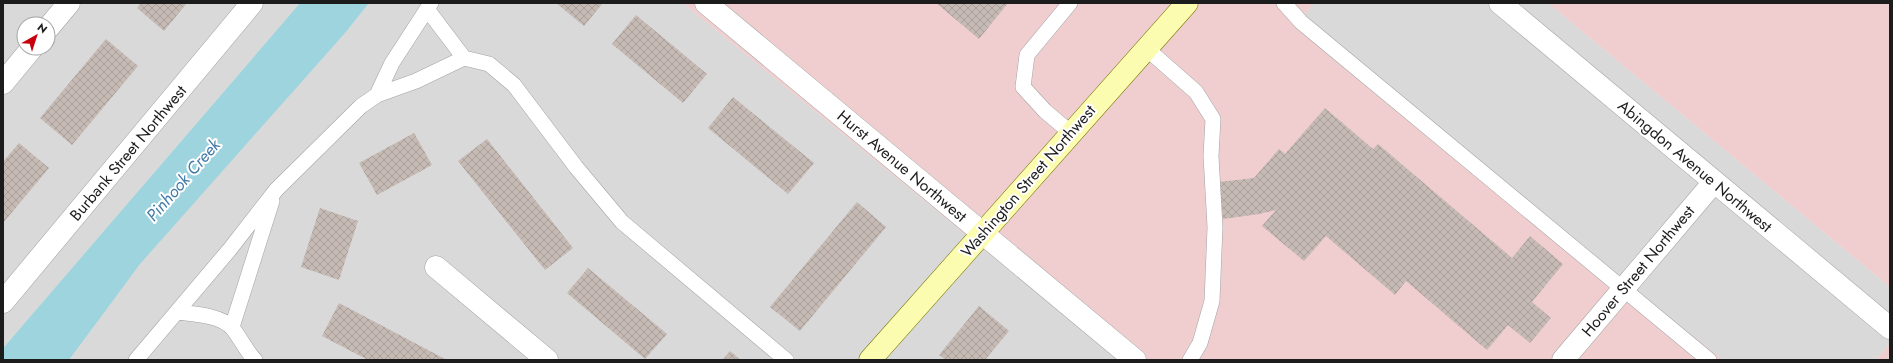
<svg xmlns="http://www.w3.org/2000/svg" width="1893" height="363" font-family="Jost,sans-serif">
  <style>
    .residential { fill: #dad9d9; fill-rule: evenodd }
    .commercial { fill: #f0cecf }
    .water { fill: #9ed4de }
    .building { fill: url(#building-cross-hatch) }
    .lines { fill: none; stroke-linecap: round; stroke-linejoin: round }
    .service-casing { stroke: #a3a3a3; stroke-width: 16 }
    .minor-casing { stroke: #a3a3a3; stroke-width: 23 }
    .secondary-casing { stroke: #707600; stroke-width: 23 }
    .service { stroke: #fff; stroke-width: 15 }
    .minor { stroke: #fff; stroke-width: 22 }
    .secondary { stroke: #fcfcb0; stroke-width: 22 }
    .labels { text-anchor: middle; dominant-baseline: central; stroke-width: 4; stroke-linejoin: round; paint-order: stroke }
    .street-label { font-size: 16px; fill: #1c1c1c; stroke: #fff }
    .water-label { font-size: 17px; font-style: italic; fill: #417aa7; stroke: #fff }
  </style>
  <defs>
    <pattern id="building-cross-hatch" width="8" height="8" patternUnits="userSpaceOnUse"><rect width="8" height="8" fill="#c6bab4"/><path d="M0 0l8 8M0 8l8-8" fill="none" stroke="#aa9f9a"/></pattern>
  </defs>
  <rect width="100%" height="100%" fill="#eee9e1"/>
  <!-- residential -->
  <path class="residential" d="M3 3H300L3 348ZM24 24H48V48H24Z
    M369 3H683L1119 360H69L139 264 346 32Z
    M1314 3H1548L1890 287V344L1875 360H1723L1298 22Z"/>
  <!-- commercial -->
  <path class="commercial" d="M683 3H1314L1298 22 1723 360H1119Z
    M1548 3H1890V287Z
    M1890 344V360H1875L1877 358Z"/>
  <!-- water -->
  <path class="water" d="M300 3H369L346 32 140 264 69 360H3L4 347Z"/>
  <!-- building -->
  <path class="building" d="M141 3H187L164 31 137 8Z
    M556 3H603L584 26Z
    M936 3H1008L979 39Z
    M636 15 707 74 683 103 612 44Z
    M106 39 138 66 72 145 40 118Z
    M733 97 814 163 788 194 708 128Z
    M1325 108 1373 149 1378 144 1512 258 1530 236 1563 264 1532 302 1551 318 1530 343 1508 325 1487 350 1406 281 1395 295 1326 236 1304 261 1262 226 1276 210 1259 214 1223 219 1219 182 1254 178 1279 149 1285 154Z
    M414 133 432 165 377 195 359 163Z
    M487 139 573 248 545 270 458 161Z
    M19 143 49 168 3 223V162Z
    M857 202 886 227 800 331 770 307Z
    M320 208 358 221 339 280 301 267Z
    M588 268 667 334 645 359 567 293Z
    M339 303 447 360H368L322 336Z
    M979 306 1009 331 985 360H946L939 355Z
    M730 351 741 360H722Z"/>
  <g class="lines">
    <!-- service casing -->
    <g class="service-casing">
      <path id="service" d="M1070 3 1027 55 1023 87 1045 111 1071 133
        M1284 3 1301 22 1709 360
        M427 9 464 58
        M1146 48 1196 92 1213 119 1211 156 1215 227 1212 301 1200 343 1190 360
        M377 95 392 63 431 3
        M177 312C193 314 222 315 233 329 241 339 246 351 255 360
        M232 327 272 201
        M136 360 230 249 276 190 361 106 377 95 416 81 464 58 489 64 514 85 576 167 622 222 786 360"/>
    </g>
    <!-- minor casing -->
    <g class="minor-casing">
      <path id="minor" d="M706 3 1135 360
        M1500 3 1890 328
        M48 28 69 3
        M3 83 32 48
        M436 267 547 360
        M3 302 252 3
        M1563 360 1714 182"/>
    </g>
    <!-- secondary casing -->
    <g class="secondary-casing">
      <path id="secondary" d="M870 360 1187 3"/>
    </g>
    <!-- service -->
    <use href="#service" class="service"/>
    <!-- minor -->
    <use href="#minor" class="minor"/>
    <!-- secondary -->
    <use href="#secondary" class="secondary"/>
  </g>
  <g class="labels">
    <!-- street labels -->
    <g class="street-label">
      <text transform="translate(128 153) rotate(-50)">Burbank Street Northwest</text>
      <text transform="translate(902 166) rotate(40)">Hurst Avenue Northwest</text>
      <text transform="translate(1695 166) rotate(40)">Abingdon Avenue Northwest</text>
      <text transform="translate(1028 181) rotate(-49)">Washington Street Northwest</text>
      <text transform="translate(1638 271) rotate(-50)">Hoover Street Northwest</text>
    </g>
    <!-- water labels -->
    <g class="water-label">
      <text transform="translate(183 180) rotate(-49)">Pinhook Creek</text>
    </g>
  </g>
  <!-- border -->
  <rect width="1893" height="363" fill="none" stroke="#1c1c1c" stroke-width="8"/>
  <!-- north arrow -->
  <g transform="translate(36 36) rotate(39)"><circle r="19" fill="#ffffff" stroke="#a4a4a4"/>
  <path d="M0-3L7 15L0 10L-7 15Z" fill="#c8000c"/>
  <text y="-6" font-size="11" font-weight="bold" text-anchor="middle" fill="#1c1c1c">N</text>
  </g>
</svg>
